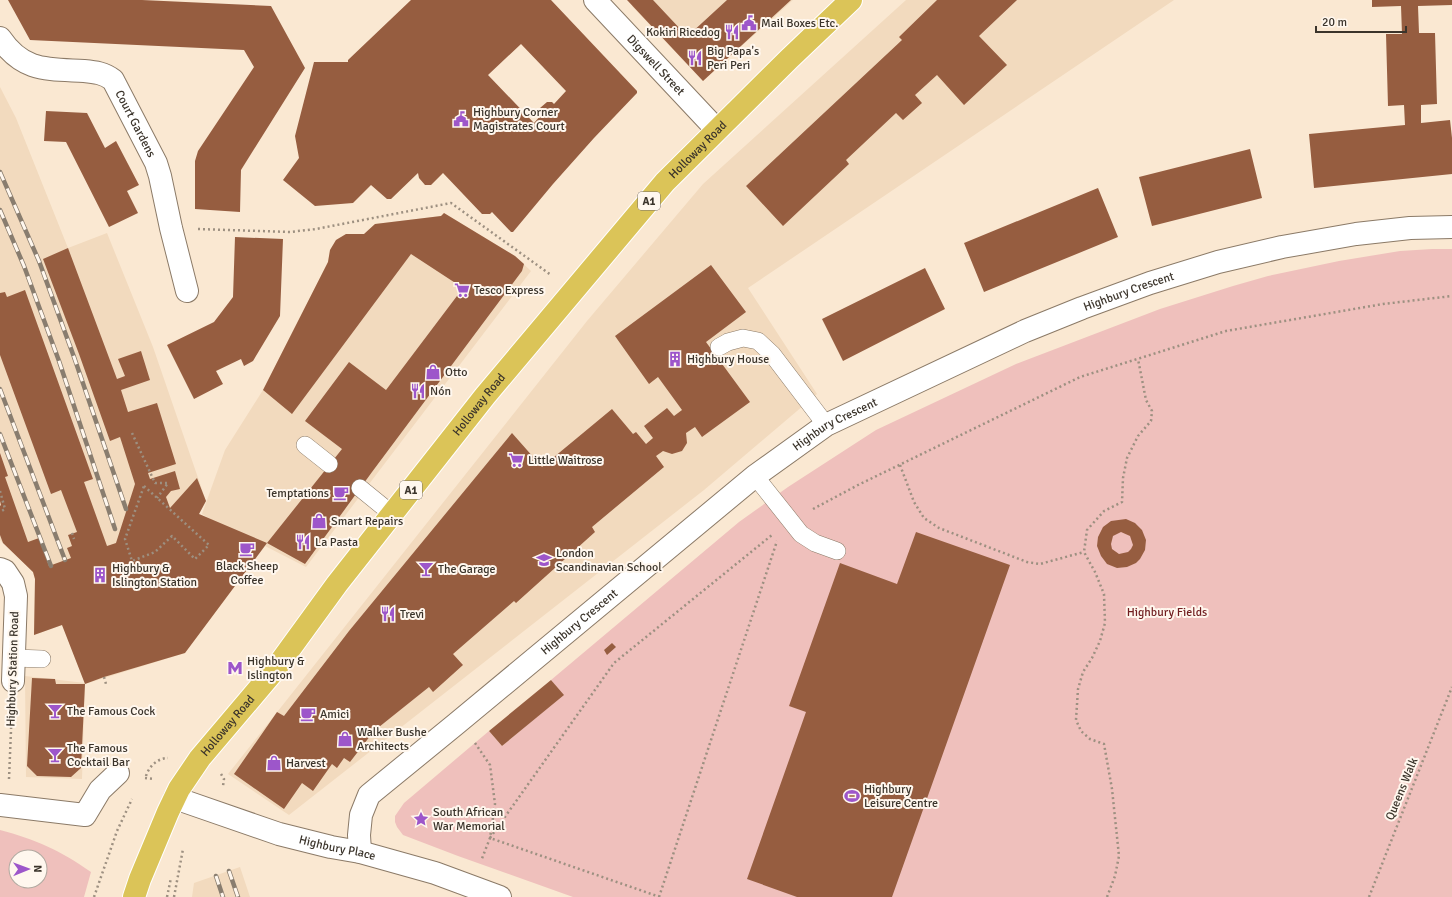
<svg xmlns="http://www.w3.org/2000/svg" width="1452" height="897" font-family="Signika,sans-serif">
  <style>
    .built { fill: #f2dabe }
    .green { fill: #efc0bc; fill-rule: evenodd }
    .building { fill: #965d40; fill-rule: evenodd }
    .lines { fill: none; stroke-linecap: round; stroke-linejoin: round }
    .service-casing { stroke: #8b7a67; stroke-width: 18 }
    .pedestrian-casing { stroke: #8b7a67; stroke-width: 24 }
    .minor-casing { stroke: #8b7a67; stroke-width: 24 }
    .trunk-casing { stroke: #fff; stroke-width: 24 }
    .path { stroke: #9d9081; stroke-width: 2.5; stroke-dasharray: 2 3; stroke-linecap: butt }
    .service { stroke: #fff; stroke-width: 17 }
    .pedestrian { stroke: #fff; stroke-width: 22 }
    .minor { stroke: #fff; stroke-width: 22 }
    .trunk { stroke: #dbc458; stroke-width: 22 }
    .rail-casing { stroke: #897d6f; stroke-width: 4.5 }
    .rail { stroke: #fff7ee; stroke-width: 3; stroke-dasharray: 9; stroke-linecap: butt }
    .labels { text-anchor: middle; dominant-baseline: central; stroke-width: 4; stroke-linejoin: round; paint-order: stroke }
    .shield { fill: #fff7ee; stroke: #766e66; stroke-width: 1 }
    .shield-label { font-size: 11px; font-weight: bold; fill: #3b342b }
    .poi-label { font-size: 12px; fill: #3b342b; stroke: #fff7ee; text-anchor: start }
    .street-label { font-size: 12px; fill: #3b342b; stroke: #fff7ee }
    .park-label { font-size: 12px; fill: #711e20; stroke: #fff7ee }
  </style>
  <rect width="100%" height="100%" fill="#fae8d2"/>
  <!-- built -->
  <path class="built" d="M640 0H793L703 81 632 6Z
    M906 0H1174L748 288 817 394 704 490 289 815 228 774 587 321 703 184Z
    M0 87 16 118 68 248 107 233 153 347 206 501 199 514 210 519 202 514 225 450 263 390 328 262 330 250 336 240 346 234H364L375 224 441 216 444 213 515 256 531 271 306 567 265 546 185 653 85 684 82 779 26 777 25 676 85 683 62 625 34 635 35 579 33 572 0 540Z
    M240 867 250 897H192L194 883Z"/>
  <!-- green -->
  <path class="green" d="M1432 249H1452V897H573L458 856 403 835 397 827 395 822V816L404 803 489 731 502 746 563 695 551 680 739 522 788 487 876 430 1016 364 1160 309 1233 286 1268 276 1339 261 1400 251Z
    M0 830C35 839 61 851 91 872L84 897H0ZM16 857H40V881H16Z"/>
  <!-- building -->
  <path class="building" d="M8 0H142L271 6 305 68 241 170 240 212 195 209V161L198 151 254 67 244 50 30 40Z
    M411 0H551L637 91V93L594 138 553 184 513 232H511L492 212 490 214H482L443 173 431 185H425L419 178 418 173 391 199H387L371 185 353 203 315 206 283 180 299 158 295 136 314 62H348V60ZM521 44 566 91 554 104 552 102H547L540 108 541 115 534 123 488 75Z
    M627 0H653L684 33 687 30 690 34 727 0H791L703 81Z
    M937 0H1017L979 36 1007 65 964 105 937 75 915 95 922 103 903 120 896 113 846 160 849 164 783 226 746 186 902 40 899 37Z
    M1372 0H1452V5L1418 6 1419 33H1435L1437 104 1421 105V123L1450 120 1452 138V174L1314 188 1309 134 1405 125 1404 105 1388 106 1386 34H1402L1401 6 1372 7Z
    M46 111 87 113 105 148 116 141 139 185 127 191 138 213 109 227 66 142 44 141Z
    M1250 149 1262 198 1152 226 1139 177Z
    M1098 188 1118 237 984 292 964 243Z
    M444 213 515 256 524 264 522 271 372 472 305 564 267 543 185 653 104 677 85 684 81 768 71 777 37 776 27 766 32 678 55 679 56 684H85L62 625 34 635 35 579 33 572 3 543 0 535V506L1 505 0 501V453L8 476 5 477 28 542 39 538 49 566 71 558 67 548 72 546 68 535 77 532 61 490 51 494 0 355V293L5 292 7 297 25 290 93 479 84 482 107 546 116 543 135 484 120 437 110 441 79 354 43 259 68 248 117 379 125 376 118 359 141 351 150 380 121 390 128 412 157 403 176 464 148 473 150 479 175 471 180 489 171 491 166 497 170 508 197 478 206 501 199 514 267 543 342 449 305 421 349 362 386 390 463 288 411 254 292 414 263 390 328 262 330 250 336 240 346 234H364L375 224 441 216Z
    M235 237 283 239 280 316 253 361 244 366 241 359 216 371 223 384 194 399 167 345 214 322 233 297Z
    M711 265 746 312 706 342 750 402 702 437 695 427 686 433 687 443 682 451 672 454 663 451 656 456 664 467 592 527 595 532 516 603 514 601 453 654 463 665 433 692 429 687 374 731 350 762 344 758 337 768 332 764 313 791 302 783 284 809 234 774 277 712 284 716 349 631 512 433 542 467 612 409 633 434 636 432 646 444 653 438 644 426 667 408 674 416 682 410 658 377 649 384 615 336Z
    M925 268 945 309 843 361 822 319Z
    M1126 519 1135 523 1142 530 1146 540 1145 550 1140 559 1136 563 1127 567 1117 568 1107 564 1101 556 1097 546 1098 537 1103 527 1111 521ZM1121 532 1130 536 1133 545 1131 549 1128 552 1119 554 1112 549 1111 544 1113 536Z
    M916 532 1010 565 892 897H797L747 879 806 712 789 706 840 563 897 584Z
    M612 643 616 647 607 655 604 650Z
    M551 680 564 695 502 746 489 731Z"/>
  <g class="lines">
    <!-- service casing -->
    <g class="service-casing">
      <path id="service" d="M719 347 728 342 743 338 758 341 772 354 826 425
        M305 445 329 464
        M755 476 801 534 815 543 837 551
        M360 488 392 514
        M14 658 42 659"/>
    </g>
    <!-- pedestrian casing -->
    <g class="pedestrian-casing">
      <path id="pedestrian" d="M0 805 85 815 100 790 118 773"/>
    </g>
    <!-- minor casing -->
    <g class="minor-casing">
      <g id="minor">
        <path id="s1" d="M595 0 717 130"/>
        <path id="s2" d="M0 38C23 72 47 69 84 71 95 72 104 73 113 80L156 163 160 176 171 228 187 291"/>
        <path d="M0 569 5 571 13 583 16 596 13 681"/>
        <path id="s3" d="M175 798 279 834 331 847 360 852 435 873 500 897"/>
        <path id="s4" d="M360 852 359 835 361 815 369 795 456 724 755 476 826 425 1025 331 1082 308 1150 283 1218 262 1282 247 1356 234 1410 228 1452 227"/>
      </g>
    </g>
    <!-- trunk casing -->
    <g class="trunk-casing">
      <g id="trunk">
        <path id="s5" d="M134 897 140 879 168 812 179 789 200 758 273 672 337 584 485 396 665 182 789 59 851 0"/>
      </g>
    </g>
    <!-- path -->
    <path class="path" d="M198 229 290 232 316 229 451 203 551 275
      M132 433 155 483H168L157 498
      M900 465 914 502 924 518 939 528 1027 562 1040 564 1084 552
      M144 486 209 545 195 559 172 536 155 552 132 561 125 539Z
      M0 491 5 509 0 512
      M813 509 858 485 1080 377 1226 331 1383 304 1452 296
      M72 533 74 539
      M104 677 106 684
      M475 743 490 765 495 804 490 838 481 861
      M221 774 224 779 223 786
      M146 776C149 766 158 758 168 758
      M145 778 154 779
      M9 779 12 706
      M94 897 117 831 132 799
      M167 897 171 878
      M174 897 183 849
      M659 897 777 541
      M660 897 490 838 614 663 772 535
      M1107 897 1115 876 1119 856 1112 789 1104 744 1090 739 1081 731 1076 720 1078 689 1083 672 1092 658 1100 641 1105 623 1104 594 1095 572 1084 552 1087 530 1104 511 1122 502 1123 478 1127 458 1138 436 1151 421 1152 411 1146 400 1138 359
      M1369 897 1452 687"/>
    <!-- service -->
    <use href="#service" class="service"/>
    <!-- pedestrian -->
    <use href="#pedestrian" class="pedestrian"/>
    <!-- minor -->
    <use href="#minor" class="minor"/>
    <!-- trunk -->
    <use href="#trunk" class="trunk"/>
    <!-- rail casing -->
    <g class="rail-casing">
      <path id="rail" d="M0 172 39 261 74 357 126 509
        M0 210 24 266 59 361 115 529
        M0 389 65 560
        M0 434 51 566
        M229 871 238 897
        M216 876 223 897"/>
    </g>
    <!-- rail -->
    <use href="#rail" class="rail"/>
  </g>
  <!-- icons -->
  <defs>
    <g id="civic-bare" transform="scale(1.2)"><path d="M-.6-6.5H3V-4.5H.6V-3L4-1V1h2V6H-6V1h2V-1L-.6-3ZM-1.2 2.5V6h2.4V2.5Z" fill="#9d56ca" stroke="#fff7ee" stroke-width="2.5" paint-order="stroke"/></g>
    <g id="restaurant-bare" transform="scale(1.2)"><path d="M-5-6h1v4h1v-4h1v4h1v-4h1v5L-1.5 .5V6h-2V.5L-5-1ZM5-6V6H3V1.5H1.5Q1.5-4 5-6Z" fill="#9d56ca" stroke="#fff7ee" stroke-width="2.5" paint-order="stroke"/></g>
    <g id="supermarket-bare" transform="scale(1.2)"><path d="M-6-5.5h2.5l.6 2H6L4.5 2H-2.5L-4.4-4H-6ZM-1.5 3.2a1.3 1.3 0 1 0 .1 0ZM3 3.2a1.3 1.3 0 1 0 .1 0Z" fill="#9d56ca" stroke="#fff7ee" stroke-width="2.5" paint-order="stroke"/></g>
    <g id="building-bare" transform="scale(1.2)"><path d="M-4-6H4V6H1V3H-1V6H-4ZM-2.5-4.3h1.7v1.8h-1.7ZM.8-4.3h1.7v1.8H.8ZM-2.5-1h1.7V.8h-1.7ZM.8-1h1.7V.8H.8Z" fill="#9d56ca" stroke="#fff7ee" stroke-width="2.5" paint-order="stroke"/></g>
    <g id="shop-bare" transform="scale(1.2)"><path d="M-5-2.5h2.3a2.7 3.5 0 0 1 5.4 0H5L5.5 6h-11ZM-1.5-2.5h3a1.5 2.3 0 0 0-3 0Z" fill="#9d56ca" stroke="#fff7ee" stroke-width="2.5" paint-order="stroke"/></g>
    <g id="cafe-bare" transform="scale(1.2)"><path d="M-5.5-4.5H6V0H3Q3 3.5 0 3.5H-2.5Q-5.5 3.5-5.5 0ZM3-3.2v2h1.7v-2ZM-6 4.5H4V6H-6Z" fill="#9d56ca" stroke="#fff7ee" stroke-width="2.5" paint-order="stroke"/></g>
    <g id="school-bare" transform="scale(1.2)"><path d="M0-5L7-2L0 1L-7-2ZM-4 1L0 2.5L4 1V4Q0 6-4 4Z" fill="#9d56ca" stroke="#fff7ee" stroke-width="2.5" paint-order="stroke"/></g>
    <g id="bar-bare" transform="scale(1.2)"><path d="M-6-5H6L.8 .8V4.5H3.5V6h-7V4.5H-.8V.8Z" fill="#9d56ca" stroke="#fff7ee" stroke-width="2.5" paint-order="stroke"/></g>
    <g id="metro-bare" transform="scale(1.2)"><path d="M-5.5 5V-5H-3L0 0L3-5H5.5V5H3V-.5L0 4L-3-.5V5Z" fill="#9d56ca" stroke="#fff7ee" stroke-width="2.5" paint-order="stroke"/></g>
    <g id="stadium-bare" transform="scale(1.2)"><path d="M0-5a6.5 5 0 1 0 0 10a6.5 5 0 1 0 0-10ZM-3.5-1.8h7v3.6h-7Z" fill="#9d56ca" stroke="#fff7ee" stroke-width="2.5" paint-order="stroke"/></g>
    <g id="sight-bare" transform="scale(1.2)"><path d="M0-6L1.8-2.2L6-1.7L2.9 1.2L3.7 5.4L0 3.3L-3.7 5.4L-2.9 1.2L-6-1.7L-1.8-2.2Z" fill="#9d56ca" stroke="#fff7ee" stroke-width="2.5" paint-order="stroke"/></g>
  </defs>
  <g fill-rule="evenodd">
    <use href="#civic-bare" x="749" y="23"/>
    <use href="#restaurant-bare" x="732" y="32"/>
    <use href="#restaurant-bare" x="695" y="58"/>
    <use href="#civic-bare" x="461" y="119"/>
    <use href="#supermarket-bare" x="462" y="290"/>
    <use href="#building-bare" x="675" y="359"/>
    <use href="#shop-bare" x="433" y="372"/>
    <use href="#restaurant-bare" x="418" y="391"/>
    <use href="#supermarket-bare" x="516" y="460"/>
    <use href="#cafe-bare" x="341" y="493"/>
    <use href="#shop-bare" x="319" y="521"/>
    <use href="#restaurant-bare" x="303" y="542"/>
    <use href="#cafe-bare" x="247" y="549"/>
    <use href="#school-bare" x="544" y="560"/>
    <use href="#bar-bare" x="426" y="569"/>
    <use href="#building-bare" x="100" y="575"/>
    <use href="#restaurant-bare" x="388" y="614"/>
    <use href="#metro-bare" x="235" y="668"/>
    <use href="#bar-bare" x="55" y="711"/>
    <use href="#cafe-bare" x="308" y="714"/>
    <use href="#shop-bare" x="345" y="739"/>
    <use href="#bar-bare" x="55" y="755"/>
    <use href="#shop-bare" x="274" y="763"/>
    <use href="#stadium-bare" x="852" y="796"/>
    <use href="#sight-bare" x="421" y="819"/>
  </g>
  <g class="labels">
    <!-- shield labels -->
    <g class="shield">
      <rect x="638" y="192" width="22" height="18" rx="3"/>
      <rect x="400" y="481" width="22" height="18" rx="3"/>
    </g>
    <g class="shield-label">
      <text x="649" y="201">A1</text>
      <text x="411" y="490">A1</text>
    </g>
    <!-- poi labels -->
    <g class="poi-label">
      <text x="761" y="23">Mail Boxes Etc.</text>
      <text x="720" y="32" text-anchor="end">Kokiri Ricedog</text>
      <text x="707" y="51">Big Papa's<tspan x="707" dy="14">Peri Peri</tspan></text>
      <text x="473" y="112">Highbury Corner<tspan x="473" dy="14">Magistrates Court</tspan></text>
      <text x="474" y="290">Tesco Express</text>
      <text x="687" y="359">Highbury House</text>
      <text x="445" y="372">Otto</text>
      <text x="430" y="391">Nón</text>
      <text x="528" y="460">Little Waitrose</text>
      <text x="329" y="493" text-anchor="end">Temptations</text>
      <text x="331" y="521">Smart Repairs</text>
      <text x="315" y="542">La Pasta</text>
      <text x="556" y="553">London<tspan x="556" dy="14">Scandinavian School</tspan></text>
      <text x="247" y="566" text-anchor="middle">Black Sheep<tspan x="247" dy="14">Coffee</tspan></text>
      <text x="112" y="568">Highbury &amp;<tspan x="112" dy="14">Islington Station</tspan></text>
      <text x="438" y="569">The Garage</text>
      <text x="400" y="614">Trevi</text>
      <text x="247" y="661">Highbury &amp;<tspan x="247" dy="14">Islington</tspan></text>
      <text x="67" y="711">The Famous Cock</text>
      <text x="320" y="714">Amici</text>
      <text x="357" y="732">Walker Bushe<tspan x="357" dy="14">Architects</tspan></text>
      <text x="67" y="748">The Famous<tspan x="67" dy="14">Cocktail Bar</tspan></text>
      <text x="286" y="763">Harvest</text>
      <text x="864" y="789">Highbury<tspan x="864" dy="14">Leisure Centre</tspan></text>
      <text x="433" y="812">South African<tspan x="433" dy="14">War Memorial</tspan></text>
    </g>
    <!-- street labels -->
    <g class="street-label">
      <text stroke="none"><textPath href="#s1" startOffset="89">Digswell Street</textPath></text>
      <text stroke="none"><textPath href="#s2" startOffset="175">Court Gardens</textPath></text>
      <text stroke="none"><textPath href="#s5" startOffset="941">Holloway Road</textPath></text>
      <text stroke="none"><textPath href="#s4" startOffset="978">Highbury Crescent</textPath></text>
      <text stroke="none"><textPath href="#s5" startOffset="605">Holloway Road</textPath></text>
      <text stroke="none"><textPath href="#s4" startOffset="655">Highbury Crescent</textPath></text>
      <text stroke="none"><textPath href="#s4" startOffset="331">Highbury Crescent</textPath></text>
      <text transform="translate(13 669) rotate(-88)">Highbury Station Road</text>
      <text stroke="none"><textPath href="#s5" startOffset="197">Holloway Road</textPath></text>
      <text transform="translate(1402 789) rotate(-68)">Queens Walk</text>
      <text stroke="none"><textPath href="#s3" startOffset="170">Highbury Place</textPath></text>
    </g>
    <!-- park labels -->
    <g class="park-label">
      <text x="1167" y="612">Highbury Fields</text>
    </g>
  </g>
  <!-- north arrow -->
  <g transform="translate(28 869) rotate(89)"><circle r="19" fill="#fff7ee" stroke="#b1a9a0"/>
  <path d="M0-3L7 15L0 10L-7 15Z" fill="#9d56ca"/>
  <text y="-6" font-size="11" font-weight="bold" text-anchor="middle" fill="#3b342b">N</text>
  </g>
  <!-- scale -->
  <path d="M1316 26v6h90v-6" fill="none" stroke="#3b342b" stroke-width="2"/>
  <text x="1322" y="26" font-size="12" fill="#3b342b" stroke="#fff7ee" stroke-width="3" paint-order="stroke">20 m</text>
</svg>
